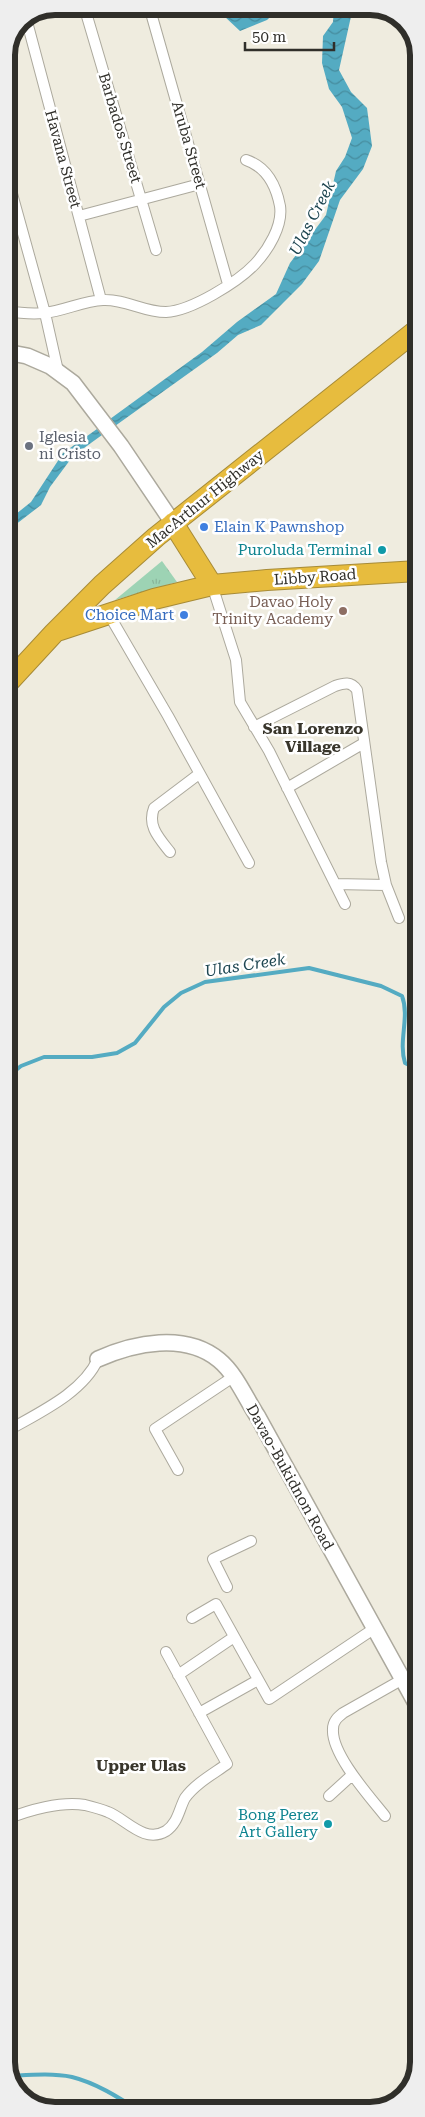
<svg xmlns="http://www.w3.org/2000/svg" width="425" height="2117" font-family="'Roboto Serif',serif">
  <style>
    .park { fill: url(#park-tufts) }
    .water { fill: url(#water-waves) }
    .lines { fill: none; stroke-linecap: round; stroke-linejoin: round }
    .stream { stroke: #54abc2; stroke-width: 4 }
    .street-casing { stroke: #aca99d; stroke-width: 12 }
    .secondary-casing { stroke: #aca99d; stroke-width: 18 }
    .highway-casing { stroke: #a78b37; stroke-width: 22 }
    .street { stroke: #fff; stroke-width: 10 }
    .secondary { stroke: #fff; stroke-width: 15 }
    .highway { stroke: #e7bc3e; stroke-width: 20 }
    .worship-dot { fill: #6b7280; stroke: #fff; stroke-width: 2 }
    .shop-dot { fill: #3f7fe0; stroke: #fff; stroke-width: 2 }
    .culture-dot { fill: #0f9aa8; stroke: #fff; stroke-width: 2 }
    .education-dot { fill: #8d6e63; stroke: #fff; stroke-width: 2 }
    .labels { text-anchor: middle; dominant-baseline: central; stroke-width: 5; stroke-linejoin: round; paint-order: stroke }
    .street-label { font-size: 15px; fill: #302f2a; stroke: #fff }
    .worship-label { font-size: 15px; fill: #5b616d; stroke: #fff; text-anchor: start }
    .shop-label { font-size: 15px; fill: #366cbe; stroke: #fff; text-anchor: start }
    .culture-label { font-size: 15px; fill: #0d838f; stroke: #fff; text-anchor: end }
    .education-label { font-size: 15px; fill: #785e54; stroke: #fff; text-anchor: end }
    .water-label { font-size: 16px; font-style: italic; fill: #1e4651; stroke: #fff }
    .neighbourhood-label { font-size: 16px; font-weight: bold; fill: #38352b; stroke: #fff }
    .rim { fill: none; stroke: #302f2a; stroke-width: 6 }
  </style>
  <defs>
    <pattern id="park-tufts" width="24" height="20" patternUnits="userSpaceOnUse" patternTransform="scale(1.25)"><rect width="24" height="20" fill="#9dd3b4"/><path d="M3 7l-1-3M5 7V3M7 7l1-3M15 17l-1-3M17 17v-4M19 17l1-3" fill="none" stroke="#88b59b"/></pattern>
    <pattern id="water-waves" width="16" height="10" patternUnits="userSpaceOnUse" patternTransform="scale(1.25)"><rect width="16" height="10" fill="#54abc2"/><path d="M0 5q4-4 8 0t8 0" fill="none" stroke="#468c9e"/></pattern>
  </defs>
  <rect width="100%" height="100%" fill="#efecdf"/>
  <!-- park -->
  <path class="park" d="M162 561 177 582 115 600Z"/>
  <!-- water -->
  <path class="water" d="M221 6H238L244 13 259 6 280 7 267 20 240 31 224 16Z
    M334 7H351L352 12 339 70 351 92 367 108 372 146 363 169 340 200 319 261 302 284 261 325 238 335 217 353 115 426 110 419 202 352 237 322 276 294 290 263 326 215 336 171 345 157 352 138 342 107 329 89 322 63 323 36 333 22Z
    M97 429 102 435 73 456 50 487 41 505 6 532V522L31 502 63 453Z"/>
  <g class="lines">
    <!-- stream -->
    <path class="stream" d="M6 1078 21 1066 44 1057H92L117 1053 135 1043 164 1007 181 993 205 982 309 968 381 986 402 996C410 1017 398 1041 405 1063L419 1070
      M10 2076C30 2075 52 2073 72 2077 96 2083 118 2097 138 2110"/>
    <!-- street casing -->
    <g class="street-casing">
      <path id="street" d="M84 6 156 250
        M149 6 228 284
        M26 18 101 300
        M6 134V144
        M6 172 45 313 58 371
        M79 216 200 184
        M6 311C19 313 32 314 44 313 64 311 83 301 103 300 126 299 143 312 166 312 191 311 238 282 255 264 268 250 283 226 280 206 276 185 267 167 246 160
        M212 585 236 660 240 702 269 751 345 904
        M108 613 168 716 249 863
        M254 727 335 686C344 683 351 681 357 690L381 862 386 885 399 918
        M287 788 364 743
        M170 852C159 838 147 826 154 808L199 774
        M335 884 386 885
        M7 1431C38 1413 83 1393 98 1359
        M178 1470 155 1429 233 1377
        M227 1587 213 1559 251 1541
        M192 1618 216 1604 269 1699 375 1628
        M178 1675 234 1637
        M199 1713 258 1680
        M329 1796 352 1775
        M385 1816C370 1797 331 1754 333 1729 333 1721 338 1717 343 1713L403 1679
        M7 1819C29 1810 61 1801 85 1805 93 1807 101 1809 108 1812 126 1819 144 1844 166 1831 178 1823 179 1809 185 1798 195 1784 213 1774 227 1764L166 1652"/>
    </g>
    <!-- secondary casing -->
    <g class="secondary-casing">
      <path id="secondary" d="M6 352 27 356 50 366 73 383 121 446 173 523
        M98 1359C134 1343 185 1332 219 1360 236 1374 246 1399 258 1417L419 1709"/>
    </g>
    <!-- highway casing -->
    <g class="highway-casing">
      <path id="highway" d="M173 523 212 585
        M60 630 154 599 212 585 267 580 418 571
        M6 685 54 633 102 585 156 537 418 329"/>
    </g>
    <!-- street -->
    <use href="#street" class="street"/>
    <!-- secondary -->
    <use href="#secondary" class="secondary"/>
    <!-- highway -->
    <use href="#highway" class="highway"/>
  </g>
  <!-- markers -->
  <circle class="worship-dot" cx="29" cy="446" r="5"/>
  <g class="shop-dot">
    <circle cx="204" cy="527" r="5"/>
    <circle cx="184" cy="615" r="5"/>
  </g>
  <g class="culture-dot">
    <circle cx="382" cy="550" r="5"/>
    <circle cx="328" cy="1824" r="5"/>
  </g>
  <circle class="education-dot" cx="343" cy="611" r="5"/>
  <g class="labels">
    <!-- street labels -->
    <g class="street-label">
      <text transform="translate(120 128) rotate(73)">Barbados Street</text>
      <text transform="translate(189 145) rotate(74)">Aruba Street</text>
      <text transform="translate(63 159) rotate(75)">Havana Street</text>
      <text transform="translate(205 499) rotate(-39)">MacArthur Highway</text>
      <text transform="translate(315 577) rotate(-4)">Libby Road</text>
      <text transform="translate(290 1477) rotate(61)">Davao-Bukidnon Road</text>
    </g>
    <!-- worship labels -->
    <g class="worship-label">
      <text x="39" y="437">Iglesia<tspan x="39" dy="17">ni Cristo</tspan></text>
    </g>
    <!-- shop labels -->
    <g class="shop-label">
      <text x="214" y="527">Elain K Pawnshop</text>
      <text x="174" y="615" text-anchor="end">Choice Mart</text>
    </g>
    <!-- culture labels -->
    <g class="culture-label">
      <text x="372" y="550">Puroluda Terminal</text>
      <text x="318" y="1815">Bong Perez<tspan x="318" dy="17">Art Gallery</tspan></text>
    </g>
    <!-- education labels -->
    <g class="education-label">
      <text x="333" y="602">Davao Holy<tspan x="333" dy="17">Trinity Academy</tspan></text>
    </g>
    <!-- water labels -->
    <g class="water-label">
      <text transform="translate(312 218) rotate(-63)">Ulas Creek</text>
      <text transform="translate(245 965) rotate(-9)">Ulas Creek</text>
    </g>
    <!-- neighbourhood labels -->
    <g class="neighbourhood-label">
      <text x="313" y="728">San Lorenzo<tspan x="313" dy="18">Village</tspan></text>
      <text x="141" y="1765">Upper Ulas</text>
    </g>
  </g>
  <!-- crop -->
  <path d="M0 0H425V2117H0ZM55 15H370A40 40 0 0 1 410 55V2062A40 40 0 0 1 370 2102H55A40 40 0 0 1 15 2062V55A40 40 0 0 1 55 15Z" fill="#eee" fill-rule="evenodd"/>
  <path class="rim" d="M55 15H370A40 40 0 0 1 410 55V2062A40 40 0 0 1 370 2102H55A40 40 0 0 1 15 2062V55A40 40 0 0 1 55 15Z"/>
  <!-- scale -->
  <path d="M245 42v8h89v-8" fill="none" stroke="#302f2a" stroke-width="2.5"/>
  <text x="252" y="42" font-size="15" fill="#302f2a" stroke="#ffffff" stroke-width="4" paint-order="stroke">50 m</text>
</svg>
